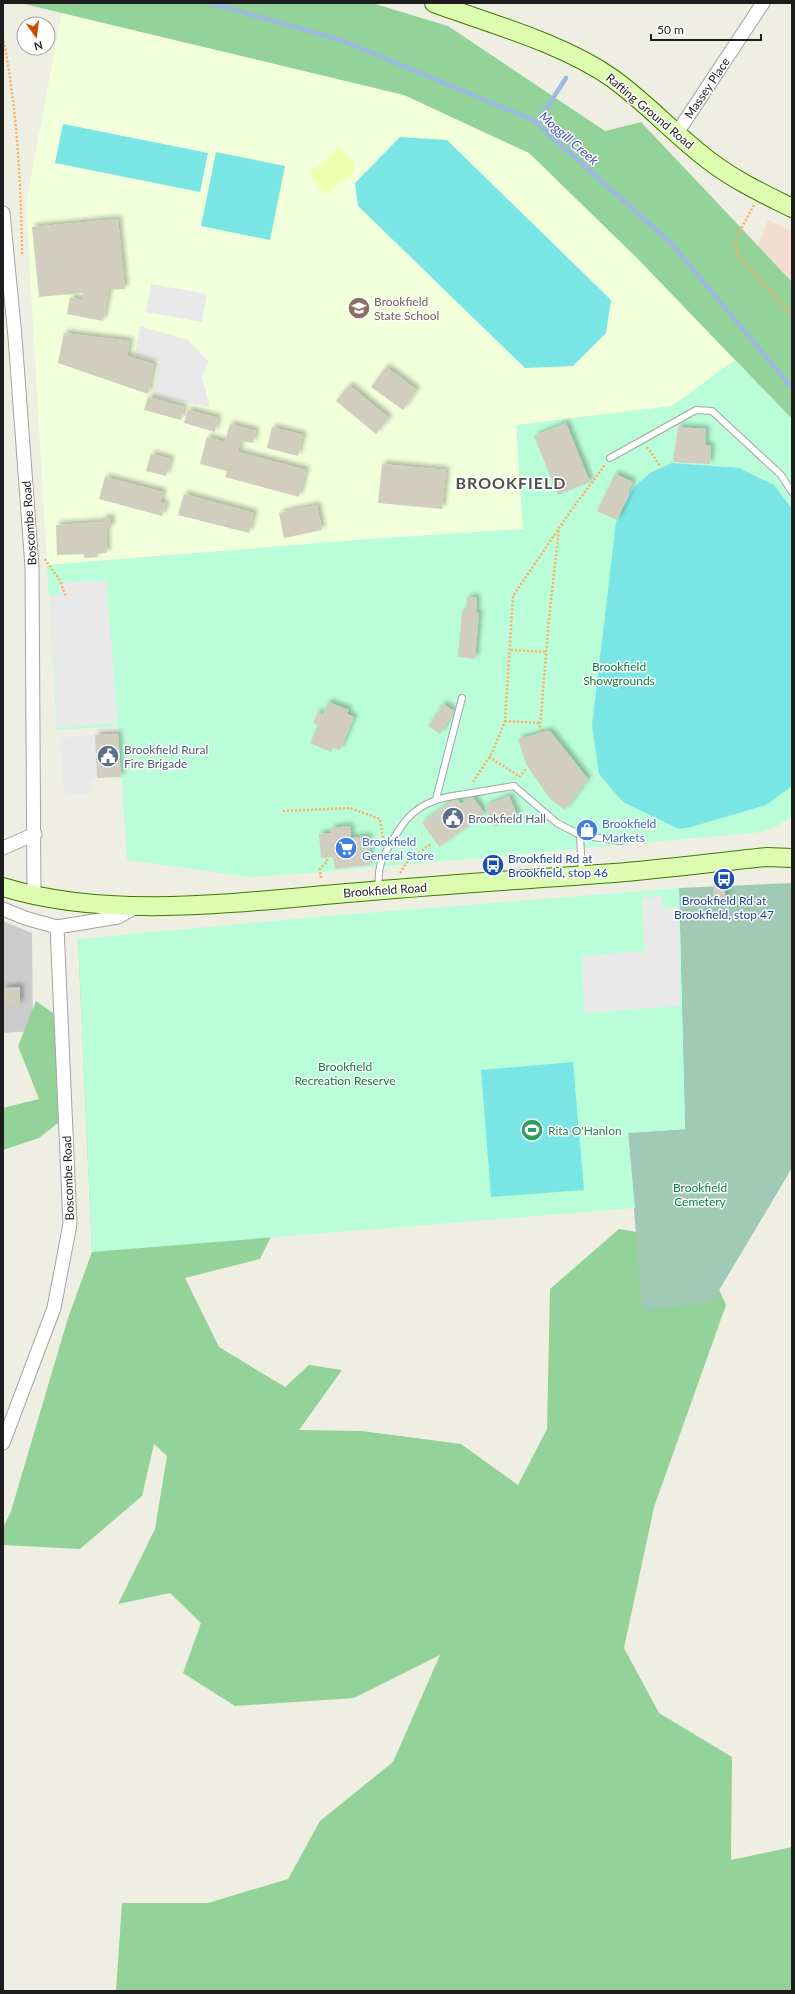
<svg xmlns="http://www.w3.org/2000/svg" width="795" height="1994" font-family="Lato,sans-serif">
  <style>
    .commercial { fill: #f2ddcf }
    .education { fill: #f1ffdb }
    .religious { fill: #cbcbcb }
    .forest { fill: #93d298 }
    .sand { fill: #f1ffb0 }
    .cemetery { fill: #a1cab6 }
    .park { fill: #bafed9 }
    .pitch { fill: #79e5e4 }
    .parking { fill: #e9e9e9 }
    .lines { fill: none; stroke-linecap: round; stroke-linejoin: round }
    .stream { stroke: #9eb9e0; stroke-width: 4.5 }
    .building { fill: #d2cebf; filter: url(#shadow) }
    .lane-casing { stroke: #a4a4a4; stroke-width: 8 }
    .street-casing { stroke: #a4a4a4; stroke-width: 15 }
    .secondary-casing { stroke: #3e7800; stroke-width: 20 }
    .path { stroke: #ffad63; stroke-width: 2.5; stroke-dasharray: 2 2; stroke-linecap: butt }
    .lane { stroke: #fff; stroke-width: 6 }
    .street { stroke: #fff; stroke-width: 13 }
    .secondary { stroke: #ddfeb0; stroke-width: 18 }
    .labels { text-anchor: middle; dominant-baseline: central; stroke-width: 3; stroke-linejoin: round; paint-order: stroke }
    .street-label { font-size: 12px; fill: #1d1d1d; stroke: #fff }
    .education-label { font-size: 12px; fill: #785e54; stroke: #fff; text-anchor: start }
    .park-label { font-size: 12px; fill: #03833e; stroke: #fff }
    .service-label { font-size: 12px; fill: #4e5e75; stroke: #fff; text-anchor: start }
    .shop-label { font-size: 12px; fill: #366cbe; stroke: #fff; text-anchor: start }
    .transit-label { font-size: 12px; fill: #164399; stroke: #fff; text-anchor: start }
    .leisure-label { font-size: 12px; fill: #27864d; stroke: #fff; text-anchor: start }
    .water-label { font-size: 13px; font-style: italic; fill: #4250b4; stroke: #fff }
    .district-label { font-size: 16px; font-weight: bold; letter-spacing: 1px; fill: #505050; stroke: #fff }
  </style>
  <defs>
    <filter id="shadow"><feDropShadow dx="3.5" dy="-3.5" stdDeviation="2" flood-color="#0004"/></filter>
  </defs>
  <rect width="100%" height="100%" fill="#eeefe2"/>
  <!-- commercial -->
  <path class="commercial" d="M768 220 792 231V282L758 246Z"/>
  <!-- education -->
  <path class="education" d="M62 12 404 95 529 153 636 257 735 360 672 406 516 425 523 529 357 540 47 565 26 203Z"/>
  <!-- religious -->
  <path class="religious" d="M3 921 32 933 33 1031 3 1033Z"/>
  <!-- forest -->
  <path class="forest" d="M20 3H372L448 26 605 131 641 122 792 282V419L636 257 529 153 404 95Z
    M78 939 299 1179 260 1259 185 1278 219 1347 285 1387 309 1365 342 1370 299 1430 362 1431 461 1444 518 1485 547 1429 550 1289 619 1229 698 1243 726 1305 654 1507 624 1648 659 1713 732 1757 731 1860 792 1847V1991H116L122 1903H208L288 1879 320 1821 393 1762 440 1655 354 1698 235 1706 183 1673 201 1623 170 1593 118 1604 155 1529 167 1456 154 1444 142 1496 80 1549 3 1545V1528L11 1511 68 1318 92 1252Z
    M36 1001 53 1013 67 1100 58 1123 39 1138 3 1150V1108L39 1099 18 1046Z"/>
  <!-- sand -->
  <path class="sand" d="M339 147 355 164 354 172 325 195 309 174Z"/>
  <!-- cemetery -->
  <path class="cemetery" d="M792 883V1168L712 1302 642 1311 628 1133 685 1129 679 888Z"/>
  <!-- park -->
  <path class="park" d="M735 360 792 419V817L773 828 762 832 312 873 249 877 127 860 118 726 57 730 47 565 357 540 523 529 516 425 672 406Z
    M679 888 685 1129 628 1133 635 1208 92 1252 78 939 328 916Z"/>
  <!-- pitch -->
  <path class="pitch" d="M63 124 208 153 200 192 55 163Z
    M400 137 447 140 611 300 606 333 573 366 525 368 358 206 355 183Z
    M216 152 285 166 270 240 201 226Z
    M672 463 739 468 774 485 792 509V786L766 805 691 827 679 829 623 802 599 774 592 725 616 522 634 487 650 473Z
    M573 1062 584 1190 491 1197 481 1070Z"/>
  <!-- parking -->
  <path class="parking" d="M151 284 207 294 202 322 146 312Z
    M140 326 188 340 209 362 202 377 210 407 153 396 160 361 135 355Z
    M106 580 118 723 58 728 49 596 60 595 59 583Z
    M95 735 97 778 92 779V793L64 795 60 738Z
    M662 896 663 908 679 907 680 1006 584 1013 582 956 645 951 642 898Z"/>
  <g class="lines">
    <!-- stream -->
    <path class="stream" d="M210 3 341 40 533 120 671 243 792 388
      M537 123 566 78"/>
  </g>
  <!-- building -->
  <path class="building" d="M118 219 125 289 109 290 103 321 67 314 70 297 82 300 83 293 39 297 32 227Z
    M64 333 130 341 127 356 154 364 148 394 58 363Z
    M386 367 417 390 403 410 371 387Z
    M349 385 389 418 376 434 336 401Z
    M148 397 184 407 181 420 144 410Z
    M188 410 218 418 215 432 184 423Z
    M566 423 590 482 558 495 534 436Z
    M230 424 256 431 253 443 241 441 238 452 306 470 299 497 225 477 227 471 200 464 207 437 225 442Z
    M272 427 303 435 298 456 267 448Z
    M678 427 706 429 705 445 711 446 710 464 673 462Z
    M151 454 171 459 166 476 146 471Z
    M382 464 446 470 442 509 378 503Z
    M615 474 633 482 628 493 629 494 617 520 597 511Z
    M105 477 163 492 160 502 166 504 162 516 99 499Z
    M184 494 254 513 249 533 178 515Z
    M317 505 322 530 284 538 279 513Z
    M103 518H111V528H106L107 553H97L98 557 84 558V554L57 555 56 525 103 522Z
    M467 597 477 598 476 612 479 613 475 659 458 657 462 611H466Z
    M328 702 349 710 347 714 354 717 340 750 333 747 331 752 310 743 318 725 313 723 318 712 323 714Z
    M443 704 454 711 440 734 428 726Z
    M548 731H550L588 779 565 810 550 799 526 764 518 739Z
    M118 734 121 777 97 778 95 735Z
    M472 796 485 814 439 847 422 823 456 798 461 804Z
    M509 796 518 817 494 827 485 806Z
    M350 826 351 838 368 836 371 865 335 869 333 857 321 858 319 834 331 833V828Z
    M724 882 726 902 714 903 713 883Z
    M20 987V1004L3 1005V988Z"/>
  <g class="lines">
    <!-- lane casing -->
    <g class="lane-casing">
      <path id="lane" d="M610 458 696 410 712 411 781 475 792 492
        M436 799 462 698
        M580 835 621 841
        M379 889C377 866 382 857 394 838 398 832 402 824 408 818 424 801 443 797 465 794 481 792 498 788 514 786L557 823 580 835 582 873"/>
    </g>
    <!-- street casing -->
    <g class="street-casing">
      <path id="street" d="M677 133 763 3
        M3 213 15 337 32 567 34 896
        M3 848 35 834
        M3 909 25 918 57 927 118 917 138 906
        M3 1443 54 1308 70 1224 57 927"/>
    </g>
    <!-- secondary casing -->
    <g class="secondary-casing">
      <path id="secondary" d="M434 3C491 24 562 43 612 78 647 103 676 136 711 162 736 181 764 194 792 208
        M3 887C115 922 255 900 371 891 452 884 533 879 614 873 665 869 716 862 767 857L792 858"/>
    </g>
    <!-- path -->
    <path class="path" d="M3 37C17 108 21 182 22 255
      M754 205 735 240 738 255 792 315
      M647 447 661 467
      M45 559 60 581 66 597
      M511 650 546 652
      M505 721 540 723
      M542 731 540 727 549 618 559 529
      M489 757 519 776
      M519 777 527 768
      M473 782 492 753 505 721 513 596 572 509 605 465
      M283 811 350 808 380 819 383 838
      M400 873 408 861 432 843
      M321 878 320 869 327 862V858"/>
    <!-- lane -->
    <use href="#lane" class="lane"/>
    <!-- street -->
    <use href="#street" class="street"/>
    <!-- secondary -->
    <use href="#secondary" class="secondary"/>
  </g>
  <!-- icons -->
  <defs>
    <g id="school-disc" transform="scale(1.15)"><circle r="9.5" fill="#8d6e63" stroke="#fff"/><path d="M0-5L7-2L0 1L-7-2ZM-4 1L0 2.5L4 1V4Q0 6-4 4Z" fill="#fff"/></g>
    <g id="civic-disc" transform="scale(1.15)"><circle r="9.5" fill="#5c6f8a" stroke="#fff"/><path d="M-.6-6.5H3V-4.5H.6V-3L4-1V1h2V6H-6V1h2V-1L-.6-3ZM-1.2 2.5V6h2.4V2.5Z" fill="#fff"/></g>
    <g id="shop-disc" transform="scale(1.15)"><circle r="9.5" fill="#3f7fe0" stroke="#fff"/><path d="M-5-2.5h2.3a2.7 3.5 0 0 1 5.4 0H5L5.5 6h-11ZM-1.5-2.5h3a1.5 2.3 0 0 0-3 0Z" fill="#fff"/></g>
    <g id="supermarket-disc" transform="scale(1.15)"><circle r="9.5" fill="#3f7fe0" stroke="#fff"/><path d="M-6-5.5h2.5l.6 2H6L4.5 2H-2.5L-4.4-4H-6ZM-1.5 3.2a1.3 1.3 0 1 0 .1 0ZM3 3.2a1.3 1.3 0 1 0 .1 0Z" fill="#fff"/></g>
    <g id="bus-disc" transform="scale(1.15)"><circle r="9.5" fill="#1a4fb4" stroke="#fff"/><path d="M-5-6H5V4H4V6H2V4H-2V6H-4V4H-5ZM-3.5-4V0h7V-4ZM-3.5 1.2v1.5H-2V1.2ZM2 1.2v1.5H3.5V1.2Z" fill="#fff"/></g>
    <g id="stadium-disc" transform="scale(1.15)"><circle r="9.5" fill="#2e9e5b" stroke="#fff"/><path d="M0-5a6.5 5 0 1 0 0 10a6.5 5 0 1 0 0-10ZM-3.5-1.8h7v3.6h-7Z" fill="#fff"/></g>
  </defs>
  <g fill-rule="evenodd">
    <use href="#school-disc" x="359" y="308"/>
    <use href="#civic-disc" x="108" y="756"/>
    <use href="#civic-disc" x="453" y="818"/>
    <use href="#shop-disc" x="587" y="830"/>
    <use href="#supermarket-disc" x="346" y="848"/>
    <use href="#bus-disc" x="493" y="865"/>
    <use href="#bus-disc" x="724" y="879"/>
    <use href="#stadium-disc" x="532" y="1130"/>
  </g>
  <g class="labels">
    <!-- street labels -->
    <g class="street-label">
      <text transform="translate(707 88) rotate(-56)">Massey Place</text>
      <text transform="translate(650 111) rotate(40)">Rafting Ground Road</text>
      <text transform="translate(29 523) rotate(-94)">Boscombe Road</text>
      <text transform="translate(385 890) rotate(-4)">Brookfield Road</text>
      <text transform="translate(68 1178) rotate(-92)">Boscombe Road</text>
    </g>
    <!-- education labels -->
    <g class="education-label">
      <text x="374" y="301">Brookfield<tspan x="374" dy="14">State School</tspan></text>
    </g>
    <!-- park labels -->
    <g class="park-label">
      <text x="619" y="666">Brookfield<tspan x="619" dy="14">Showgrounds</tspan></text>
      <text x="345" y="1066">Brookfield<tspan x="345" dy="14">Recreation Reserve</tspan></text>
      <text x="700" y="1187">Brookfield<tspan x="700" dy="14">Cemetery</tspan></text>
    </g>
    <!-- service labels -->
    <g class="service-label">
      <text x="124" y="749">Brookfield Rural<tspan x="124" dy="14">Fire Brigade</tspan></text>
      <text x="468" y="818">Brookfield Hall</text>
    </g>
    <!-- shop labels -->
    <g class="shop-label">
      <text x="602" y="823">Brookfield<tspan x="602" dy="14">Markets</tspan></text>
      <text x="362" y="841">Brookfield<tspan x="362" dy="14">General Store</tspan></text>
    </g>
    <!-- transit labels -->
    <g class="transit-label">
      <text x="508" y="858">Brookfield Rd at<tspan x="508" dy="14">Brookfield, stop 46</tspan></text>
      <text x="724" y="900" text-anchor="middle">Brookfield Rd at<tspan x="724" dy="14">Brookfield, stop 47</tspan></text>
    </g>
    <!-- leisure labels -->
    <g class="leisure-label">
      <text x="548" y="1130">Rita O'Hanlon</text>
    </g>
    <!-- water labels -->
    <g class="water-label">
      <text transform="translate(569 138) rotate(41)">Moggill Creek</text>
    </g>
    <!-- district labels -->
    <g class="district-label">
      <text x="511" y="482">BROOKFIELD</text>
    </g>
  </g>
  <!-- border -->
  <rect width="795" height="1994" fill="none" stroke="#1d1d1d" stroke-width="8"/>
  <!-- north arrow -->
  <g transform="translate(36 36) rotate(166)"><circle r="19" fill="#ffffff" stroke="#a5a5a5"/>
  <path d="M0-3L7 15L0 10L-7 15Z" fill="#ca4c00"/>
  <text y="-6" font-size="11" font-weight="bold" text-anchor="middle" fill="#1d1d1d">N</text>
  </g>
  <!-- scale -->
  <path d="M651 34v6h110v-6" fill="none" stroke="#1d1d1d" stroke-width="2"/>
  <text x="657" y="34" font-size="12" fill="#1d1d1d" stroke="#ffffff" stroke-width="3" paint-order="stroke">50 m</text>
</svg>
